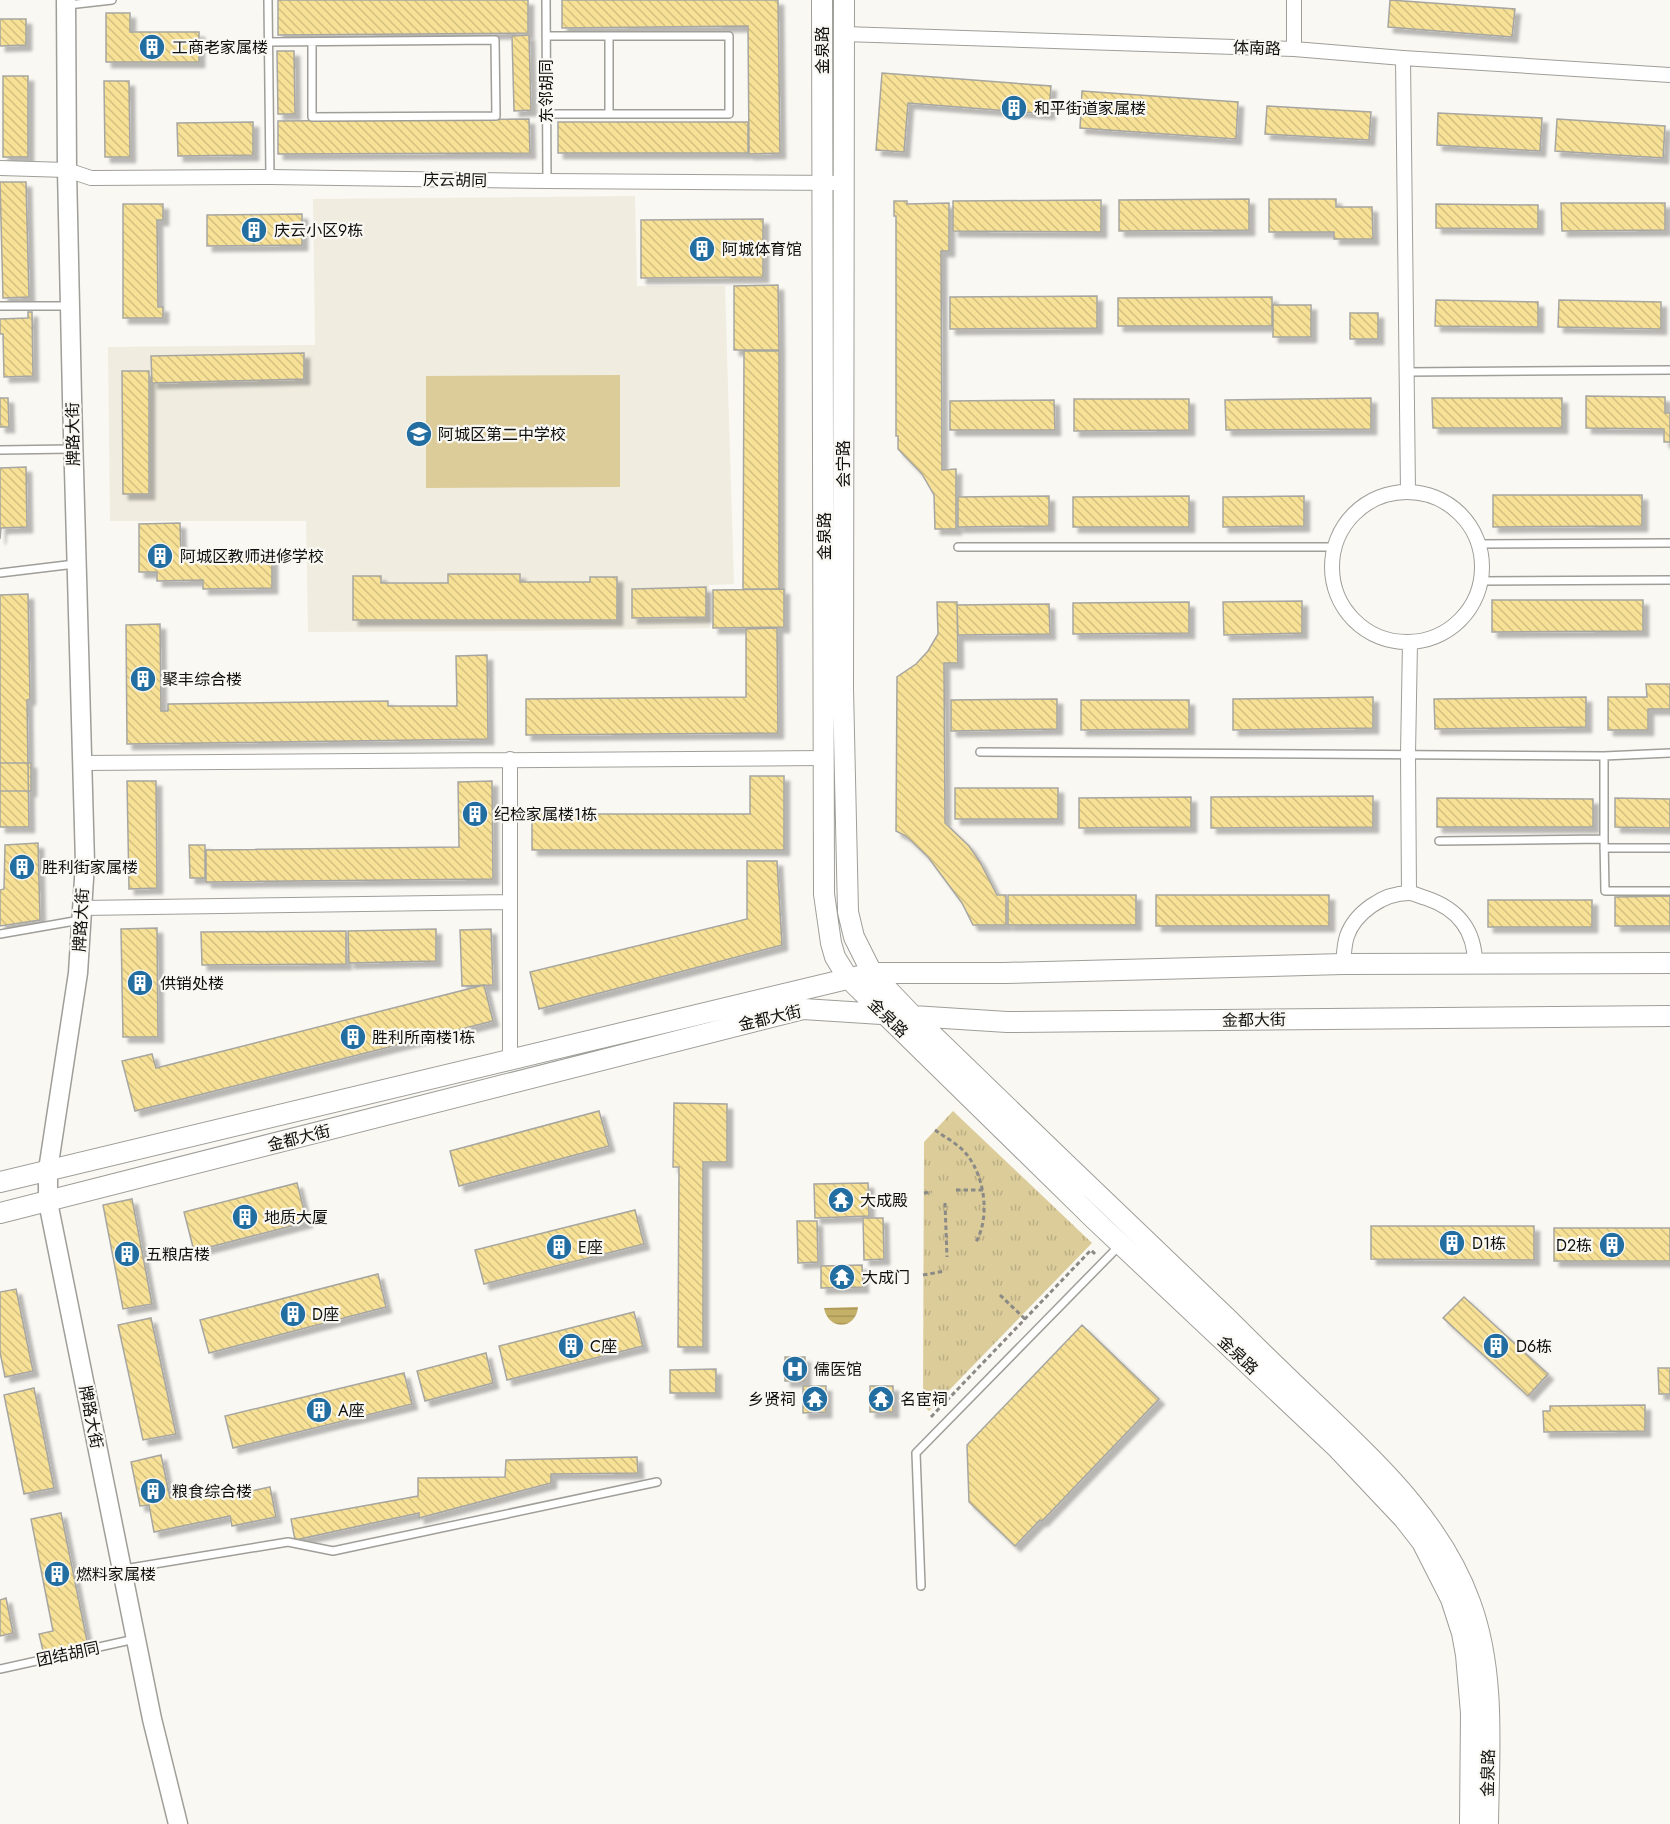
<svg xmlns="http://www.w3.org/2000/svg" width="1670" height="1824" font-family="Jost,'Noto Sans SC',sans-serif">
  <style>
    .built { fill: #f0ece0 }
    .grass { fill: #dbcc9a }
    .park { fill: url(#park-tufts) }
    .water { fill: url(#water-rules) }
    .building { fill: url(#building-back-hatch); stroke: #a7a6a1; stroke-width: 1.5; filter: url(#shadow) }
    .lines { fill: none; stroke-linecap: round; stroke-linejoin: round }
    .service-casing { stroke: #9f9e99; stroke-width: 10 }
    .minor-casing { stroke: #9f9e99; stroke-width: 16 }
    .tertiary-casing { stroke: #9f9e99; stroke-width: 21 }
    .secondary-casing { stroke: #9f9e99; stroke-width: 22 }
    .path { stroke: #8b8a86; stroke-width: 3; stroke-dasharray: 4.5 3; stroke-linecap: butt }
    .service { stroke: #fff; stroke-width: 7 }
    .minor { stroke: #fff; stroke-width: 14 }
    .tertiary { stroke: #fff; stroke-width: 18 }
    .secondary { stroke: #fff; stroke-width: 20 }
    .labels { text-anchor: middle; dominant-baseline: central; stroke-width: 4.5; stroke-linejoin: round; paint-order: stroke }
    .poi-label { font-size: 16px; fill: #0f0f0d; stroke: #faf8f3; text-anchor: start }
    .street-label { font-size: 16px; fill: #0f0f0d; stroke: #faf8f3 }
  </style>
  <defs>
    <pattern id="park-tufts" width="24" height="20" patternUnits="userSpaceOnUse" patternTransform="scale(1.5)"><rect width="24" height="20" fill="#dbcc9a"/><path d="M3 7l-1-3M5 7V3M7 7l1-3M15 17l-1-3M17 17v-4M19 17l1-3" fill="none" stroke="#bbae84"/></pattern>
    <pattern id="water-rules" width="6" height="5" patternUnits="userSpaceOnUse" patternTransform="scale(1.5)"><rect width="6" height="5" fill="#c5b067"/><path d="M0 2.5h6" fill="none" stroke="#a89658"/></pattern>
    <pattern id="building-back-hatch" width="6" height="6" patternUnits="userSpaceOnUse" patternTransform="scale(1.5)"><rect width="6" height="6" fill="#f7e197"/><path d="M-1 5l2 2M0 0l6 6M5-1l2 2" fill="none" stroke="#d3c081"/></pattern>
    <filter id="shadow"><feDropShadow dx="5.5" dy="5.5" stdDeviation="1.5" flood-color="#0004"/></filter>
  </defs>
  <rect width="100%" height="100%" fill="#faf8f3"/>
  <!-- built -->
  <path class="built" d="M635 196 637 286H725L734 584 709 585 710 628 522 631 308 632 306 521H110L108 347 315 345 313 199Z"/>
  <!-- grass -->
  <path class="grass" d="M620 375V487L426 488V376Z"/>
  <!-- park -->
  <path class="park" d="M953 1111 1092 1243 929 1411 923 1405 924 1142Z"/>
  <!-- water -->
  <path class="water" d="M858 1307C856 1330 828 1331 824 1308Z"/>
  <!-- building -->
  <path class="building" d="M278 0H528V33L278 35Z
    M562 0H778L780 153 749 154 748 26 562 28Z
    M1390 0 1515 9 1512 37 1388 27Z
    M106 13H130V32H199V62H106Z
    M0 19H26V45L0 46Z
    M529 35 531 110 514 111 512 36Z
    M277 51H294L295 114H278Z
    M882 73 1051 86 1049 114 908 103 904 152 876 150Z
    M3 76H28V157H3Z
    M104 81H129L130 157H105Z
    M1082 91 1238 102 1236 139 1080 128Z
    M1267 106 1371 112 1369 140 1265 134Z
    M1438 113 1542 118 1540 151 1437 145Z
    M529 119 530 153 278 154V121Z
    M1557 119 1665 126 1663 158 1555 151Z
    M253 122V155L178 156 177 123Z
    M558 122H748V153H558Z
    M0 182H26L29 297 3 298Z
    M1249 199V230L1119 231V200Z
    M1269 199H1336V207H1372L1373 239H1334V232H1269Z
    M1101 200V232L953 231V201Z
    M894 201H907V204L949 203V251H941L942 470 956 469V529H935L934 495 922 474 898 449V436H896V216H894Z
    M1561 203H1665V230L1562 231Z
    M123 204H163V220H157L158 307H163V318H123Z
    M1436 204 1538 205V229L1436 228Z
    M302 214V245L207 246V215Z
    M763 219V277L641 278V220Z
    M778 285 779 350H734V286Z
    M1097 296V328L950 329V297Z
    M1272 297V326H1118V298Z
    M1436 300 1538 302V327L1435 326Z
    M1559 300 1661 302V329L1558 327Z
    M1273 305H1311V337H1273Z
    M28 312H32L33 376 4 377 3 334H0V319L28 318Z
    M1350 313H1378V339H1350Z
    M744 351H779V589H743Z
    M304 353V379L152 383 151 356Z
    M122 371H149V494H123Z
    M1586 396 1665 397V413H1670V442H1664V429L1586 428Z
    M0 398H8L9 427H0Z
    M1371 398V429L1226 430 1225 400Z
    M1432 398H1562V428H1433Z
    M1074 399H1189V430L1074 431Z
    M1054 400 1055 430H950V401Z
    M26 467 27 527 1 528 0 539V468Z
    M1493 495H1642V526L1493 527Z
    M1049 496V526L958 527V497Z
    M1189 496V527H1073V497Z
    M1304 496V526L1223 527V497Z
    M180 523 181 556 258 555V559H272V588L203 589V580L157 581V572H139V524Z
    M448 574H520V582H590V577H617V620H353V576H381V583H448Z
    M706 587V617L632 618V589Z
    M784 589V627L713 628V590Z
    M28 594 30 699 27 700 29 827H0V595Z
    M1492 600H1643V631L1492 632Z
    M1302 601V633L1224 635 1223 602Z
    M937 602H957L958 663H944L945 823 969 846 980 862 997 895H1006V925H973L962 903 928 857 906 836 896 831 897 677 916 664 928 651 938 634Z
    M1189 602V633L1073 634V603Z
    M1049 604 1050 634 958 635 957 605Z
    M160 624 161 711H168V704L388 701V706H457L456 656 487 655 488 739 127 744 126 625Z
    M777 628 778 733 526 735V699L746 697V629Z
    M1646 684H1670V709H1648V730H1608V697H1647Z
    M1373 697V728L1233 730V699Z
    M1586 697V727L1435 729 1434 699Z
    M1057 699V729L951 731V700Z
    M1081 700H1189V729L1081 730Z
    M0 763H31V791H0Z
    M750 776H784V850H532V814H750Z
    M127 781H156L157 888 129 889Z
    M492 781 493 879 206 882V850L459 847 458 782Z
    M955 788H1058V819H955Z
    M1373 796V827L1211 828V797Z
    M1191 797V827L1079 828V798Z
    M1437 798 1593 799V827H1437Z
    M1615 798 1670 799V828L1615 827Z
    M38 843 40 920 0 926V890L4 889 5 845Z
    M189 845H205V878H190Z
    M747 861H777L782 945 539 1009 530 972 747 919Z
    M1008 895H1136V925H1008Z
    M1156 895H1329V926H1156Z
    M1670 896V926H1615V897Z
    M1488 900H1592V927H1488Z
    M157 928 158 1037H123L121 929Z
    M436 929V961L349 963 348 931Z
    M491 929 493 985 462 986 460 930Z
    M346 931V964L202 965 201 932Z
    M484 985 493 1021 135 1111 122 1061 152 1054 156 1068Z
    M674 1103 727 1104V1162H703V1347H678L679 1167H673Z
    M599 1111 609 1146 459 1186 450 1151Z
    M297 1183 307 1222 194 1251 184 1212Z
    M868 1183 869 1216 815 1218 814 1184Z
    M132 1199 152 1304 123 1309 103 1205Z
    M635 1210 644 1244 484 1284 475 1250Z
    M863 1218H883L884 1259 864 1260Z
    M797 1221H817L818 1262 798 1263Z
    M1371 1226H1534V1260L1371 1259Z
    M1554 1228H1670V1261H1554Z
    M862 1265 863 1287 821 1288V1266Z
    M378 1274 386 1307 209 1353 200 1320Z
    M16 1289 33 1371 5 1377 0 1352V1292Z
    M1464 1297 1548 1374 1528 1396 1443 1318Z
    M634 1312 643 1346 507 1380 499 1346Z
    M151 1318 176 1434 143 1440 118 1325Z
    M1082 1325 1159 1399 1042 1521 1040 1520 1015 1546 969 1502 967 1445Z
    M486 1353 493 1383 425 1401 417 1371Z
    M785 1357H805V1381H785Z
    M1658 1368H1670V1394H1659Z
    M716 1369V1393H670V1370Z
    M404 1373 412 1404 233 1448 225 1416Z
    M803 1386H826V1412L803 1413Z
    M870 1386H893V1412H870Z
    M34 1388 54 1488 24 1494 4 1395Z
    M1645 1405V1431L1544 1432 1543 1411H1550V1406Z
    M161 1455 170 1498 226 1487 228 1496 270 1487 276 1517 232 1526 230 1516 154 1532 149 1505 140 1506 131 1462Z
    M637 1457 638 1473 551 1474V1483L419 1518V1513L295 1540 291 1519 418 1496V1478L505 1477 506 1460Z
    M61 1513 88 1646 44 1655 39 1634 53 1631 31 1519Z
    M6 1598 13 1633 0 1636V1600Z"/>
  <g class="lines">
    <!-- service casing -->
    <g class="service-casing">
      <path id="service" d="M268 0 270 177
        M546 0 547 181
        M68 5 112 0
        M546 36H729V114H547
        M609 36V114
        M268 42 495 40 496 116 312 117V42
        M0 306H69
        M1407 372 1670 370
        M0 450 72 449
        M1478 544 1670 543
        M958 547H1335
        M0 573 75 564
        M1481 581 1670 580
        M980 752 1604 756 1670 753
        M1604 756V839
        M1439 841 1604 839 1605 891H1670
        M1604 848H1670
        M0 934 80 920
        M124 1569 288 1542 333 1551 657 1482
        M921 1586 916 1453 1119 1246
        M0 1669 135 1639"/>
    </g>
    <!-- minor casing -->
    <g class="minor-casing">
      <path id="minor" d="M1294 0V49
        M844 34 1294 49 1403 58 1670 75
        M1403 58 1408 492
        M0 168 67 170 91 178 270 177 547 181 844 183
        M1332 567a75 75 0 1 1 150 0a75 75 0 1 1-150 0Z
        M510 759V1059
        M82 763 824 758
        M1409 893 1408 754 1410 642
        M82 908 510 902
        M1343 964C1344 955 1344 945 1347 936 1355 913 1383 893 1409 893 1414 893 1421 897 1426 898 1458 909 1475 930 1475 964"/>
    </g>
    <!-- tertiary casing -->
    <g class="tertiary-casing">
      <path id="tertiary" d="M66 0 67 170 72 398 85 863 78 973 48 1170V1202L152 1719 178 1824"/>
    </g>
    <!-- secondary casing -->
    <g class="secondary-casing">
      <path id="secondary" d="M822 0 824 894 831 943 835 957 848 978 1095 1220 1336 1447 1404 1519 1422 1542 1451 1599 1462 1633 1466 1655 1471 1713 1470 1824
        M844 0 843 689 848 912 854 937 872 973 912 1015C1017 1117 1122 1218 1228 1319 1261 1352 1295 1385 1329 1417 1386 1472 1443 1527 1470 1602 1496 1672 1489 1750 1488 1824
        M0 1182 872 973H1004L1343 964 1670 963
        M0 1213 803 1009 1007 1022 1670 1016"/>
    </g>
    <!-- path -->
    <path class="path" d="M935 1130C946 1138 960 1145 968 1156 985 1179 990 1217 976 1242
      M956 1190H983
      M924 1193 932 1192
      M945 1203 947 1257
      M923 1275 945 1271
      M1000 1295 1025 1319
      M931 1417 1091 1250 1095 1254"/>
    <!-- service -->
    <use href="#service" class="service"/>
    <!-- minor -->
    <use href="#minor" class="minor"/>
    <!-- tertiary -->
    <use href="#tertiary" class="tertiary"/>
    <!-- secondary -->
    <use href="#secondary" class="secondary"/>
  </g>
  <!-- icons -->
  <defs>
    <g id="building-disc" transform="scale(1.35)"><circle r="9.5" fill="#236ea1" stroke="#faf8f3"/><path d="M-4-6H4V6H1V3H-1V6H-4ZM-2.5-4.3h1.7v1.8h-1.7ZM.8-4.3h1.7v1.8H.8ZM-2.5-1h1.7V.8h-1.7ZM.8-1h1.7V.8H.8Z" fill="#fff"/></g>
    <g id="school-disc" transform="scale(1.35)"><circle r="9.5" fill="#236ea1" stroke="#faf8f3"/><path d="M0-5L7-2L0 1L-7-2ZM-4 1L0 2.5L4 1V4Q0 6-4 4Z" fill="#fff"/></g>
    <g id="temple-disc" transform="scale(1.35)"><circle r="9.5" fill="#236ea1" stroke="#faf8f3"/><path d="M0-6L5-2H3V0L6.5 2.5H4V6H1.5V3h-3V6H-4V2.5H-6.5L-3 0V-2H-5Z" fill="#fff"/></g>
    <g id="hospital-disc" transform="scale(1.35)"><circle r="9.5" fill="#236ea1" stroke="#faf8f3"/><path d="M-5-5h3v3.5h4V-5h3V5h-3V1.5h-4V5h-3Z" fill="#fff"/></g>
  </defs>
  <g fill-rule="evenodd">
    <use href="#building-disc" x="152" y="47"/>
    <use href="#building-disc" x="1014" y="108"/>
    <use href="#building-disc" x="254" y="230"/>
    <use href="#building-disc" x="702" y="249"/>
    <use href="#school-disc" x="419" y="434"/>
    <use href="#building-disc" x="160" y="556"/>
    <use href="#building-disc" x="143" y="679"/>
    <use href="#building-disc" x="475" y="814"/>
    <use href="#building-disc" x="22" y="867"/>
    <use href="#building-disc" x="140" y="983"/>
    <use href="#building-disc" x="353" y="1037"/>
    <use href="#temple-disc" x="841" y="1200"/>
    <use href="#building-disc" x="245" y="1217"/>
    <use href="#building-disc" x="1452" y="1243"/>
    <use href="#building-disc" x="1612" y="1245"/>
    <use href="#building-disc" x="559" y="1247"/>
    <use href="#building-disc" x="127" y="1254"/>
    <use href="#temple-disc" x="842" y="1277"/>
    <use href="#building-disc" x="293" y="1314"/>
    <use href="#building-disc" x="571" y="1346"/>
    <use href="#building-disc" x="1496" y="1346"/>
    <use href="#hospital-disc" x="795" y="1369"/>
    <use href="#temple-disc" x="815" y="1399"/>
    <use href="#temple-disc" x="881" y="1399"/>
    <use href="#building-disc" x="319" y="1410"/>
    <use href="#building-disc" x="153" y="1491"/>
    <use href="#building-disc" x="57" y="1574"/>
  </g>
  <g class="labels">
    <!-- poi labels -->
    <g class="poi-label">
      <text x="172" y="47">工商老家属楼</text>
      <text x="1034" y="108">和平街道家属楼</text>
      <text x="274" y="230">庆云小区9栋</text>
      <text x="722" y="249">阿城体育馆</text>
      <text x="438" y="434">阿城区第二中学校</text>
      <text x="180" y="556">阿城区教师进修学校</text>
      <text x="162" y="679">聚丰综合楼</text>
      <text x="494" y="814">纪检家属楼1栋</text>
      <text x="42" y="867">胜利街家属楼</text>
      <text x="160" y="983">供销处楼</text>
      <text x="372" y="1037">胜利所南楼1栋</text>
      <text x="860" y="1200">大成殿</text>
      <text x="264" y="1217">地质大厦</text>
      <text x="1472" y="1243">D1栋</text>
      <text x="1592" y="1245" text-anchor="end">D2栋</text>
      <text x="578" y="1247">E座</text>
      <text x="146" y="1254">五粮店楼</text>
      <text x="862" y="1277">大成门</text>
      <text x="312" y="1314">D座</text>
      <text x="590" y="1346">C座</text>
      <text x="1516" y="1346">D6栋</text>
      <text x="814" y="1369">儒医馆</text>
      <text x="796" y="1399" text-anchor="end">乡贤祠</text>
      <text x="900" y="1399">名宦祠</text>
      <text x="338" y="1410">A座</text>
      <text x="172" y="1491">粮食综合楼</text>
      <text x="76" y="1574">燃料家属楼</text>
    </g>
    <!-- street labels -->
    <g class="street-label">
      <text transform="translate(1257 48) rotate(2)">体南路</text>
      <text transform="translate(822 50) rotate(-90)">金泉路</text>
      <text transform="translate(546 91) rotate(-90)">东邻胡同</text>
      <text transform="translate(455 180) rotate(1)">庆云胡同</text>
      <text transform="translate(73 434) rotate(-91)">牌路大街</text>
      <text transform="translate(843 464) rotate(-90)">会宁路</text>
      <text transform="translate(824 536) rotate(-90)">金泉路</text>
      <text transform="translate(81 920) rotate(-87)">牌路大街</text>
      <text transform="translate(770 1018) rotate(-13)">金都大街</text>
      <text transform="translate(888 1018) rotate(44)">金泉路</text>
      <text transform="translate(1254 1020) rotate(-1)">金都大街</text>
      <text transform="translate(299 1138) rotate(-14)">金都大街</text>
      <text transform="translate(1238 1355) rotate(43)">金泉路</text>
      <text transform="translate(91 1417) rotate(79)">牌路大街</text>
      <text transform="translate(68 1654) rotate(-12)">团结胡同</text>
      <text transform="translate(1488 1773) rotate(-89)">金泉路</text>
    </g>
  </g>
</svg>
